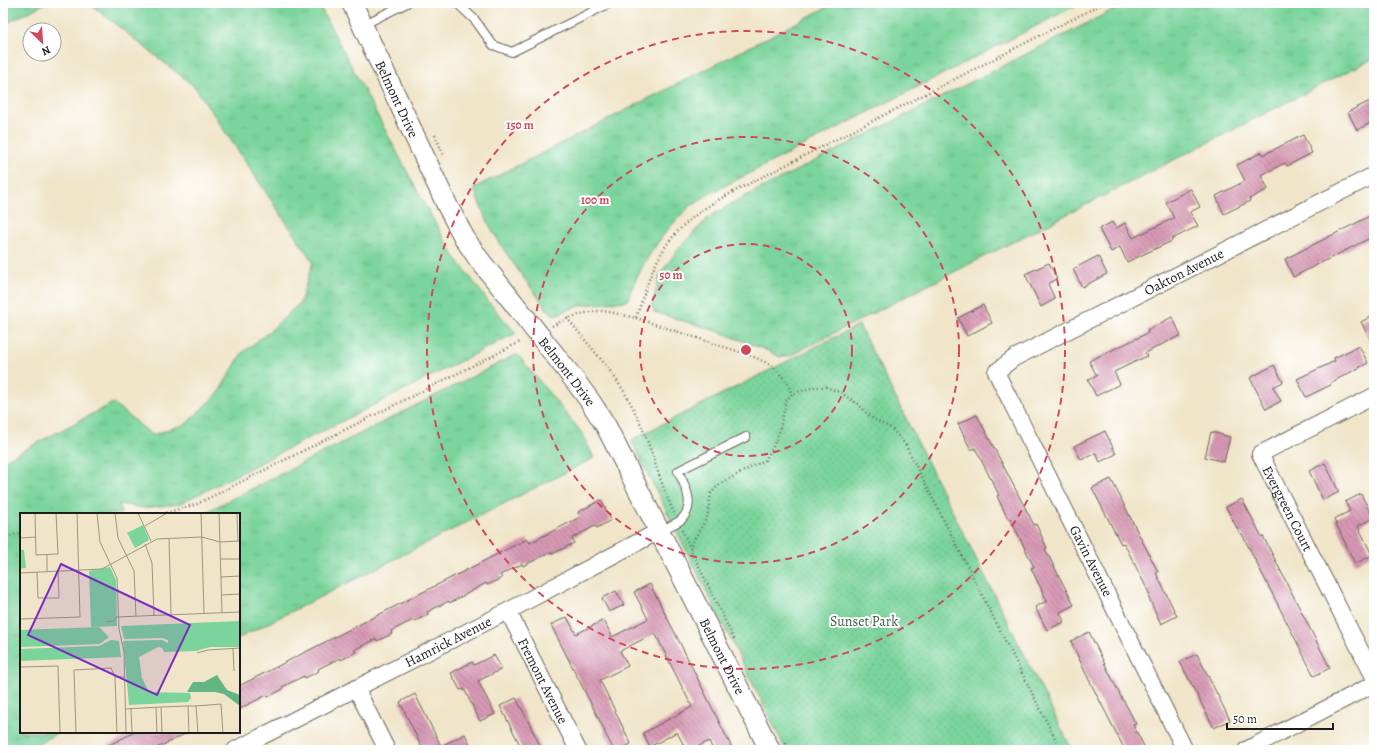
<svg xmlns="http://www.w3.org/2000/svg" width="1377" height="753" font-family="Alegreya,serif">
  <style>
    .grass { fill: url(#grass-tufts); stroke: #4b785c }
    .park { fill: url(#park-dots); stroke: #4b785c }
    .building { fill: url(#building-back-hatch) }
    .lines { fill: none; stroke-linecap: round; stroke-linejoin: round }
    .service-casing { stroke: #666259; stroke-width: 10 }
    .minor-casing { stroke: #666259; stroke-width: 18 }
    .tertiary-casing { stroke: #666259; stroke-width: 22 }
    .path { stroke: #666259; stroke-width: 2.5; stroke-dasharray: 1 3; stroke-linecap: butt }
    .service { stroke: #fff; stroke-width: 8 }
    .minor { stroke: #fff; stroke-width: 16 }
    .tertiary { stroke: #fff; stroke-width: 20 }
    .ring { fill: none; stroke: #d1495b; stroke-width: 2; stroke-dasharray: 7 5 }
    .labels { text-anchor: middle; dominant-baseline: central; stroke-width: 4; stroke-linejoin: round; paint-order: stroke }
    .street-label { font-size: 14px; fill: #1c1c1c; stroke: #fff }
    .park-label { font-size: 14px; fill: #3d5c48; stroke: #fff }
    .inset-road { fill: none; stroke: #9b9584; stroke-width: 1 }
    .view { fill: #7b2cbf; fill-opacity: 0.15; stroke: #7b2cbf; stroke-width: 2 }
    .inset-edge { fill: none; stroke: #1c1c1c; stroke-width: 2 }
    .centre { fill: #d1495b; stroke: #fff; stroke-width: 2 }
    .ring-label { font-size: 12px; text-anchor: middle; font-weight: bold; fill: #d1495b; stroke: #fff; stroke-width: 4; stroke-linejoin: round; paint-order: stroke }
  </style>
  <defs>
    <pattern id="grass-tufts" width="24" height="20" patternUnits="userSpaceOnUse"><rect width="24" height="20" fill="#7ad49b"/><path d="M3 7l-1-3M5 7V3M7 7l1-3M15 17l-1-3M17 17v-4M19 17l1-3" fill="none" stroke="#69b585"/></pattern>
    <pattern id="park-dots" width="8" height="8" patternUnits="userSpaceOnUse"><rect width="8" height="8" fill="#7ad49b"/><path d="M2 2h.1M6 6h.1" fill="none" stroke="#69b585" stroke-width="1.8" stroke-linecap="round"/></pattern>
    <pattern id="building-back-hatch" width="6" height="6" patternUnits="userSpaceOnUse"><rect width="6" height="6" fill="#d799b4"/><path d="M-1 5l2 2M0 0l6 6M5-1l2 2" fill="none" stroke="#ae7c92"/></pattern>
  </defs>
  <rect width="100%" height="100%" fill="#fff"/>
  <filter id="ink" filterUnits="userSpaceOnUse"><feTurbulence type="fractalNoise" baseFrequency=".025" numOctaves="2"/><feDisplacementMap in="SourceGraphic" scale="8" xChannelSelector="R" yChannelSelector="G"/><feConvolveMatrix kernelMatrix="1 2 1 2 8 2 1 2 1" color-interpolation-filters="sRGB"/></filter>
  <filter id="wash" filterUnits="userSpaceOnUse"><feTurbulence type="fractalNoise" baseFrequency=".012" numOctaves="4" result="noise"/><feDisplacementMap in="SourceGraphic" scale="16" xChannelSelector="R" yChannelSelector="G"/><feGaussianBlur stdDeviation="0.9" result="paint"/><feColorMatrix in="noise" values="0 0 0 0 0 0 0 0 0 0 0 0 0 0 0 0 0 1.4 0 .05"/><feComposite in="paint" operator="in"/></filter>
  <g filter="url(#wash)">
    <rect width="100%" height="100%" fill="#f0e5c9"/>
    <!-- grass -->
    <path class="grass" d="M3 3H46L3 25Z
      M89 3H318L418 192 452 253 488 301 516 333 179 504 144 508 119 504 121 514H21V732H58L29 750H3V461L113 403 152 435 186 424 219 392 242 353 270 331 300 303 313 262 195 87Z
      M835 3H1081L709 194C701 199 692 204 686 210 660 235 639 267 627 301L582 305 554 315 547 309C519 271 488 234 474 188Z
      M1127 3H1374V58L787 357H780L766 350 717 331 654 312 652 305 660 274 680 247 706 220 714 214 734 202Z
      M517 354 582 433 594 458 239 638V514H202Z"/>
    <!-- park -->
    <path class="park" d="M859 325 1072 750H786L631 440Z"/>
    <g id="blocks">
      <!-- building -->
      <path class="building" d="M1374 99V121L1357 130 1348 112Z
        M1303 135 1312 153 1287 166 1285 163 1261 175 1268 189 1249 199 1250 201 1224 214 1216 196 1245 181 1237 165 1262 152 1263 155Z
        M1191 189 1200 207 1190 212 1198 226 1172 239V241L1127 262 1120 247 1111 252 1099 229 1112 222 1116 228 1125 223 1133 238 1174 218 1166 202Z
        M1374 214V236L1293 277 1285 259Z
        M1098 256 1107 274 1082 287 1073 269Z
        M1049 263 1057 279 1048 284 1055 299 1041 307 1025 274Z
        M983 305 992 323 967 336 958 318Z
        M1374 315V347L1361 322Z
        M1172 317 1181 335 1145 353 1147 356 1114 372 1120 384 1096 396 1088 380 1097 376 1089 361 1148 333 1147 330Z
        M1359 346 1368 363 1330 383 1331 385 1306 397 1297 379 1335 361 1334 358Z
        M1274 365 1283 382 1273 387 1281 401 1266 409 1250 378Z
        M977 415 1034 525 1036 524 1047 548 1045 549 1074 605 1060 612 1064 622 1047 630 1035 607 1047 601 1031 568 1034 567 1010 518 1008 519 997 496 999 495 975 448 971 450 958 424Z
        M1105 431 1116 454 1100 462 1096 453 1081 460 1074 446Z
        M1211 432 1230 437 1224 462 1205 457Z
        M1325 463 1339 492 1323 500 1309 471Z
        M1111 479 1158 572 1156 573 1177 616 1161 624 1148 596 1150 595 1124 543 1121 544 1092 488Z
        M1361 494 1373 518 1358 526 1372 555 1355 564 1334 519 1350 511 1345 502Z
        M1242 499 1262 537 1263 536 1330 668 1314 676 1242 534H1240L1226 507Z
        M601 500 611 520 597 528 595 526 572 538 574 543 552 554 551 552 523 566 522 564 500 575 502 578 487 585 486 583 450 603 449 601 427 612 428 614 414 622 413 620 391 631 392 634 377 641 376 639 354 650 356 652 341 660 340 658 318 669 319 671 305 678 304 676 282 687 283 689 268 697 267 695 239 709V686L527 539 530 543 580 517 578 512Z
        M650 584 679 641 733 750H713L709 741 691 750H686L677 732 650 747 643 733 692 707 655 633 620 651 628 666 600 680 631 744 619 750H614L604 731H605L551 625 567 617 576 634 604 620 612 637 648 619 634 592Z
        M616 591 624 605 609 612 602 598Z
        M1089 632 1123 701H1124L1136 724 1133 725 1146 750H1125L1086 674 1071 641Z
        M1197 654 1230 720 1214 728 1180 662Z
        M494 655 502 669 478 681 495 714 480 721 464 689 460 690 451 673 472 662 474 665Z
        M415 694 441 746 465 734 473 750H423L400 702Z
        M516 698 527 719 542 750H522L518 741 500 706Z
        M135 732H189L153 750H99Z"/>
    </g>
  </g>
  <g filter="url(#ink)">
    <use href="#blocks" fill-opacity="0" stroke="#666259" stroke-width="1"/>
    <g class="lines">
      <!-- service casing -->
      <g class="service-casing">
        <path id="service" d="M457 3 475 20 493 45 512 52 610 3
          M363 25 407 3
          M659 531C665 528 678 523 682 519 696 504 685 486 678 471L746 437"/>
      </g>
      <!-- minor casing -->
      <g class="minor-casing">
        <g id="minor">
          <path id="s1" d="M1374 396 1260 454 1374 677"/>
          <path id="s2" d="M508 611 578 750"/>
          <path d="M356 688 387 750"/>
          <path id="s3" d="M235 750 508 611 659 531"/>
          <path id="s4" d="M1185 750 996 372 1014 358 1374 175"/>
          <path d="M1246 750 1374 684"/>
        </g>
      </g>
      <!-- tertiary casing -->
      <g class="tertiary-casing">
        <g id="tertiary">
          <path id="s5" d="M352 3 447 205 465 239 478 258 573 378 590 401 606 426 770 750"/>
        </g>
      </g>
      <!-- path -->
      <path class="path" d="M435 135 444 156
        M567 318C590 347 618 376 634 410 651 443 658 479 674 513
        M636 318 752 356 773 366 787 382 792 394
        M552 326C568 318 584 311 602 311 613 312 625 316 636 318 645 291 653 262 671 239 688 218 711 203 735 191L1104 3
        M162 514 197 504 522 341
        M682 530 690 547
        M3 539 21 532
        M734 639 690 548 694 539 707 518 711 493 721 483 765 460 772 449 779 432 786 401 792 394 814 387H826L839 392 858 404 873 419 891 428 905 444 1061 750
        M786 743 790 750
        M3 749V750"/>
      <!-- service -->
      <use href="#service" class="service"/>
      <!-- minor -->
      <use href="#minor" class="minor"/>
      <!-- tertiary -->
      <use href="#tertiary" class="tertiary"/>
    </g>
  </g>
  <!-- distance rings -->
  <g class="ring">
    <circle cx="746" cy="350" r="106"/>
    <circle cx="746" cy="350" r="213"/>
    <circle cx="746" cy="350" r="319"/>
  </g>
  <g class="labels">
    <!-- street labels -->
    <g class="street-label">
      <text stroke="none"><textPath href="#s5" startOffset="106">Belmont Drive</textPath></text>
      <text stroke="none"><textPath href="#s4" startOffset="636">Oakton Avenue</textPath></text>
      <text stroke="none"><textPath href="#s5" startOffset="429">Belmont Drive</textPath></text>
      <text stroke="none"><textPath href="#s1" startOffset="189">Evergreen Court</textPath></text>
      <text transform="translate(1091 561) rotate(63)">Gavin Avenue</text>
      <text stroke="none"><textPath href="#s3" startOffset="239">Hamrick Avenue</textPath></text>
      <text stroke="none"><textPath href="#s5" startOffset="754">Belmont Drive</textPath></text>
      <text stroke="none"><textPath href="#s2" startOffset="78">Fremont Avenue</textPath></text>
    </g>
    <!-- park labels -->
    <g class="park-label">
      <text x="864" y="621">Sunset Park</text>
    </g>
  </g>
  <!-- overview -->
  <g transform="translate(20 513)">
    <rect width="220" height="220" fill="#f0e5c9"/>
    <path d="M220 108V134H190L176 138 144 139 142 135 138 134 119 144 122 165 129 179 170 180 171 185 168 189 109 192 103 128 142 127 148 130V127L142 125 104 126 101 113ZM79 114 89 124 80 131 0 134V117ZM91 127 99 128 101 144 0 148V136L79 133Z" fill="#7ad49b"/>
    <path d="M197 162 207 177 220 182V193L204 181 195 179H167L173 169H184Z" fill="#63b683"/>
    <path d="M0 37H4L6 55 0 56Z" fill="#7ad49b"/>
    <path d="M123 12 129 27 115 35 107 20ZM90 54 96 67 97 113 71 114 69 58Z" fill="#7ad49b"/>
    <path class="inset-road" d="M15 0 16 42 38 41 36 0M77 0 80 29 97 65 99 116 104 139 106 220M95 0 98 25 114 58 116 103M118 0 131 28M181 0 184 100M199 0 202 100M217 0 218 28M125 13 147 0M0 25 16 24M149 25 151 101M125 31 132 50 134 102M27 41V58M201 46H220M17 59 18 85H39L38 58M0 60 82 56 137 26 182 24 200 29 220 28M201 64 220 63M202 82 220 81M0 106 60 104 57 0M86 109 94 108 96 104 220 99M213 136 214 158M177 140 188 137 220 135M0 154 38 153 40 220M168 193H176L178 220M176 193 201 191 203 220M136 194 137 220M105 196 141 194M111 196 112 220M56 220 54 157 91 155 95 164M97 220 95 164H104M142 220 141 194 168 193 169 220"/>
    <path class="view" d="M41 51 170 112 137 182 8 122Z"/>
    <rect width="220" height="220" class="inset-edge"/>
  </g>
  <circle cx="746" cy="350" r="6" class="centre"/>
  <g class="ring-label">
    <text x="520" y="129">150 m</text>
    <text x="595" y="204">100 m</text>
    <text x="671" y="279">50 m</text>
  </g>
  <!-- margin -->
  <rect width="1377" height="753" fill="none" stroke="#fff" stroke-width="16"/>
  <!-- north arrow -->
  <g transform="translate(42 42) rotate(155)"><circle r="19" fill="#ffffff" stroke="#a4a4a4"/>
  <path d="M0-3L7 15L0 10L-7 15Z" fill="#d1495b"/>
  <text y="-6" font-size="11" font-weight="bold" text-anchor="middle" fill="#1c1c1c">N</text>
  </g>
  <!-- scale -->
  <path d="M1227 723v6h106v-6" fill="none" stroke="#1c1c1c" stroke-width="2"/>
  <text x="1233" y="723" font-size="12" fill="#1c1c1c" stroke="#ffffff" stroke-width="3" paint-order="stroke">50 m</text>
</svg>
